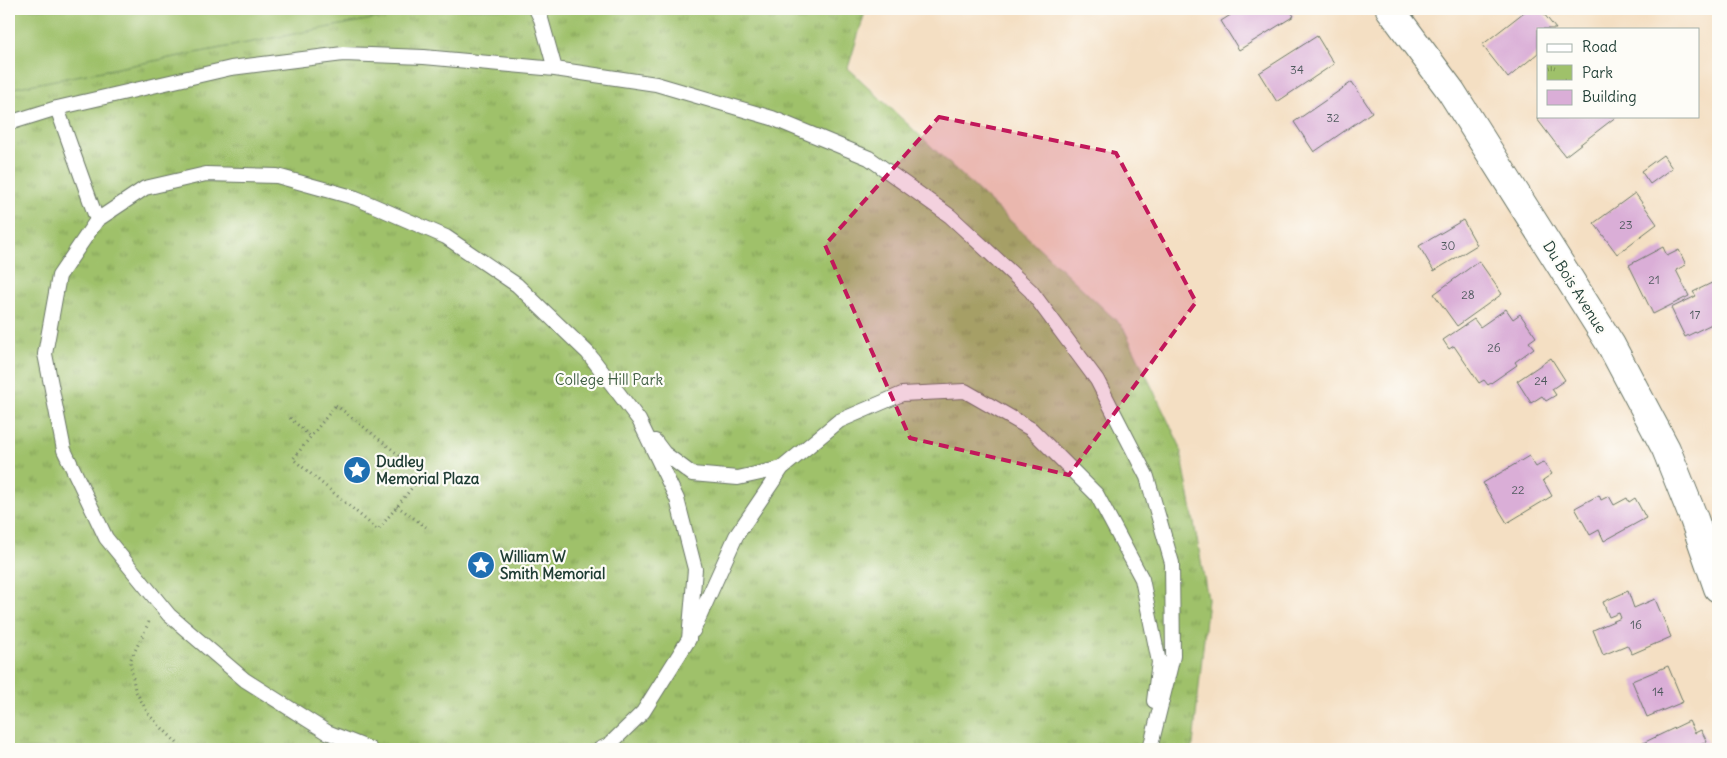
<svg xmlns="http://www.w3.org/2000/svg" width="1727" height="758" font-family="Delius,sans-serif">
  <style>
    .green { fill: #9fc16a; stroke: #5f7f4f }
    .park { fill: url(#park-tufts); stroke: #5f7f4f }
    .building { fill: #daaed7 }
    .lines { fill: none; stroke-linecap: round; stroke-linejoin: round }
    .service-casing { stroke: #6a7666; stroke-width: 16 }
    .minor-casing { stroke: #6a7666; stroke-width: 30 }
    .path { stroke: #6a7666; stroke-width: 3; stroke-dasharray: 1 4; stroke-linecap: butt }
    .service { stroke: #fff; stroke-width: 14 }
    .minor { stroke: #fff; stroke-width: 28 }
    .marked { fill: #c2185b; fill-opacity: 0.2; stroke: #c2185b; stroke-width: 4; stroke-dasharray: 10 6; stroke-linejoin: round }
    .labels { text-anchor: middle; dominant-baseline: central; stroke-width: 4.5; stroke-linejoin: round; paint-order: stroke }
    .number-label { font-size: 12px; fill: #4e595d }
    .street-label { font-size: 15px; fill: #1f3d34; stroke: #fdfcf7 }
    .park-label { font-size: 15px; fill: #3f5e42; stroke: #fdfcf7 }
    .poi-label { font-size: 15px; font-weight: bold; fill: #1f3d34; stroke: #fdfcf7; text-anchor: start }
  </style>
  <defs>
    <pattern id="park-tufts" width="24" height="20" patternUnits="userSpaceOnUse" patternTransform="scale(1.25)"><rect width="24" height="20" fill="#9fc16a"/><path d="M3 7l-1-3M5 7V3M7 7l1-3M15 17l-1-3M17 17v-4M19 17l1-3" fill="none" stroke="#819e58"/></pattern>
  </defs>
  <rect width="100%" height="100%" fill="#fdfcf7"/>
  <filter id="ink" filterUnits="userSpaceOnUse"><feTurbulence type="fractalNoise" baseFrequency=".02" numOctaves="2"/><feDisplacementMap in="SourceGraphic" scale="10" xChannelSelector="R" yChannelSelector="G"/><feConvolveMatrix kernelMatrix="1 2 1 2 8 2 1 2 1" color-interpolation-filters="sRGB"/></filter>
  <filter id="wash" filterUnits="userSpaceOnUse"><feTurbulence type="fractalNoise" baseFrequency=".0096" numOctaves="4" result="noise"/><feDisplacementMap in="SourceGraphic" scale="20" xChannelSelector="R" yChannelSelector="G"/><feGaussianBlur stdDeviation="1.12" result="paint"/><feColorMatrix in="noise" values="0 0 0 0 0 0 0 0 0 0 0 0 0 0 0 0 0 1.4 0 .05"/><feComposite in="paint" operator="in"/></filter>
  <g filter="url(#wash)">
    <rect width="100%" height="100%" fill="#f4dfc3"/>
    <!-- green -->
    <path class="green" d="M9 9H424L9 89Z"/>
    <!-- park -->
    <path class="park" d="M424 9H866L848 68 1123 327 1180 446 1208 599 1193 745 1191 749H9V89Z"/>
    <g id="blocks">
      <!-- building -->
      <path class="building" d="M1240 9H1289L1294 16 1239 50 1221 21Z
        M1528 9H1540L1556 29H1538V53L1508 78 1482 45Z
        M1317 36 1334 64 1277 102 1259 73Z
        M1352 82 1372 112 1314 152 1294 122Z
        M1540 116H1617L1565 156 1537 119Z
        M1663 155 1672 168 1650 184 1641 171Z
        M1635 193 1657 224 1617 254 1594 223Z
        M1463 220 1477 245 1434 271 1419 246Z
        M1663 247 1667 256 1679 250 1686 265 1676 270 1689 296 1653 314 1629 265Z
        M1479 261 1502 294 1457 326 1434 294Z
        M1718 280V305L1712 307 1718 321 1685 337 1671 308 1696 296 1693 292Z
        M1506 309 1513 319 1520 314 1536 337 1529 342 1534 348 1515 362 1517 365 1488 385 1484 380 1479 383 1454 346 1449 349 1443 340 1474 319 1480 327Z
        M1551 358 1565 380 1552 389 1556 395 1546 401 1542 396 1531 403 1517 381Z
        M1529 456 1536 467 1544 462 1552 474 1543 480 1552 496 1507 523 1483 483Z
        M1599 495 1601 500 1609 496 1614 505 1627 498 1629 502 1635 498 1646 518 1604 541 1599 530 1590 535 1575 508Z
        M1628 591 1634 608 1655 599 1671 637 1632 654 1627 645 1603 655 1593 630 1621 618 1619 613 1609 617 1603 602Z
        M1668 666 1683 702 1647 717 1632 681Z
        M1689 721 1695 733 1701 730 1707 742 1700 745 1702 749H1645L1643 743Z"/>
    </g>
  </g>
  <g filter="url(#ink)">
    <use href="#blocks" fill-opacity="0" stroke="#6a7666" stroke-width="1"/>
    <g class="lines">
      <!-- service casing -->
      <g class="service-casing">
        <path id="service" d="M536 9 541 19 555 69
          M57 108 97 220
          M9 123 57 108 231 68 343 54 424 57 555 69 656 84 772 118 869 158 950 216 1031 291 1097 380 1147 477 1172 563 1173 656 1150 749
          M655 441 664 453 692 474 738 478 782 468
          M693 631 736 536 782 468 839 421 902 394 965 391 1031 429 1097 495 1142 579 1159 662 1154 701
          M370 749 327 732 245 680 169 615 106 538 64 450 45 354 59 276 97 220 145 188 206 174 277 176 356 198 446 237 517 285 588 353 639 420 677 499 695 569 689 639 643 712 609 745 600 749"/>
      </g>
      <!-- minor casing -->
      <g class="minor-casing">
        <path id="minor" d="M1390 9 1451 91 1611 345 1666 449 1694 519 1718 588"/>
      </g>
      <!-- path -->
      <path class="path" d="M336 405 423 474 378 530 293 459Z
        M290 418 311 437
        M397 506 426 527
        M149 622 130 661 135 690 149 715 183 749"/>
      <!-- service -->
      <use href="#service" class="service"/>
      <!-- minor -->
      <use href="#minor" class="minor"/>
    </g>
  </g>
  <!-- marked area -->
  <path class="marked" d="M939 117 1116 153 1196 302 1069 475 910 438 825 245Z"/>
  <!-- icons -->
  <defs>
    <g id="sight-disc" transform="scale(1.4375)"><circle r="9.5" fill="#1f6fb2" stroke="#fdfcf7"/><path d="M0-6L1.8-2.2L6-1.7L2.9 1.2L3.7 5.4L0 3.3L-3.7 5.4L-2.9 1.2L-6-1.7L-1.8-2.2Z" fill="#fff"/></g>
  </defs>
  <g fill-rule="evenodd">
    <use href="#sight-disc" x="357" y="470"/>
    <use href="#sight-disc" x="481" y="565"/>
  </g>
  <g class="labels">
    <!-- number labels -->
    <g class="number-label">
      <text x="1297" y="69">34</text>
      <text x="1333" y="117">32</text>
      <text x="1626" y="224">23</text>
      <text x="1448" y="245">30</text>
      <text x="1654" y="279">21</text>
      <text x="1468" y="294">28</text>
      <text x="1695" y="314">17</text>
      <text x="1494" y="347">26</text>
      <text x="1541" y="380">24</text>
      <text x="1518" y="489">22</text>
      <text x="1636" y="624">16</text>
      <text x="1658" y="691">14</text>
    </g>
    <!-- street labels -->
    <g class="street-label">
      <text transform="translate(1575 287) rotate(58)">Du Bois Avenue</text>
    </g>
    <!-- park labels -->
    <g class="park-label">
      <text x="609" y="379">College Hill Park</text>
    </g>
    <!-- poi labels -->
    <g class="poi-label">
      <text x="376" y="461">Dudley<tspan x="376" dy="17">Memorial Plaza</tspan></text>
      <text x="500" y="556">William W<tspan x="500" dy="17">Smith Memorial</tspan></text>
    </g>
  </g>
  <!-- margin -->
  <rect width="1727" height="758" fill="none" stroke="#fdfcf7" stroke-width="30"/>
  <!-- legend -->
  <rect x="1537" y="28" width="162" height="90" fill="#fdfcf7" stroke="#a4b0a9"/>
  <rect x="1547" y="44" width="25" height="8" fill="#ffffff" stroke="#a4b0a9"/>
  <text x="1582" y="52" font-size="15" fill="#1f3d34">Road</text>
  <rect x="1547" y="65" width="25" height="15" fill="url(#park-tufts)" stroke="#a4b0a9"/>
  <text x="1582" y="78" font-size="15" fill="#1f3d34">Park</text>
  <rect x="1547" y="90" width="25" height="15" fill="#daaed7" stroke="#a4b0a9"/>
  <text x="1582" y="102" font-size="15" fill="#1f3d34">Building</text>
</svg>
